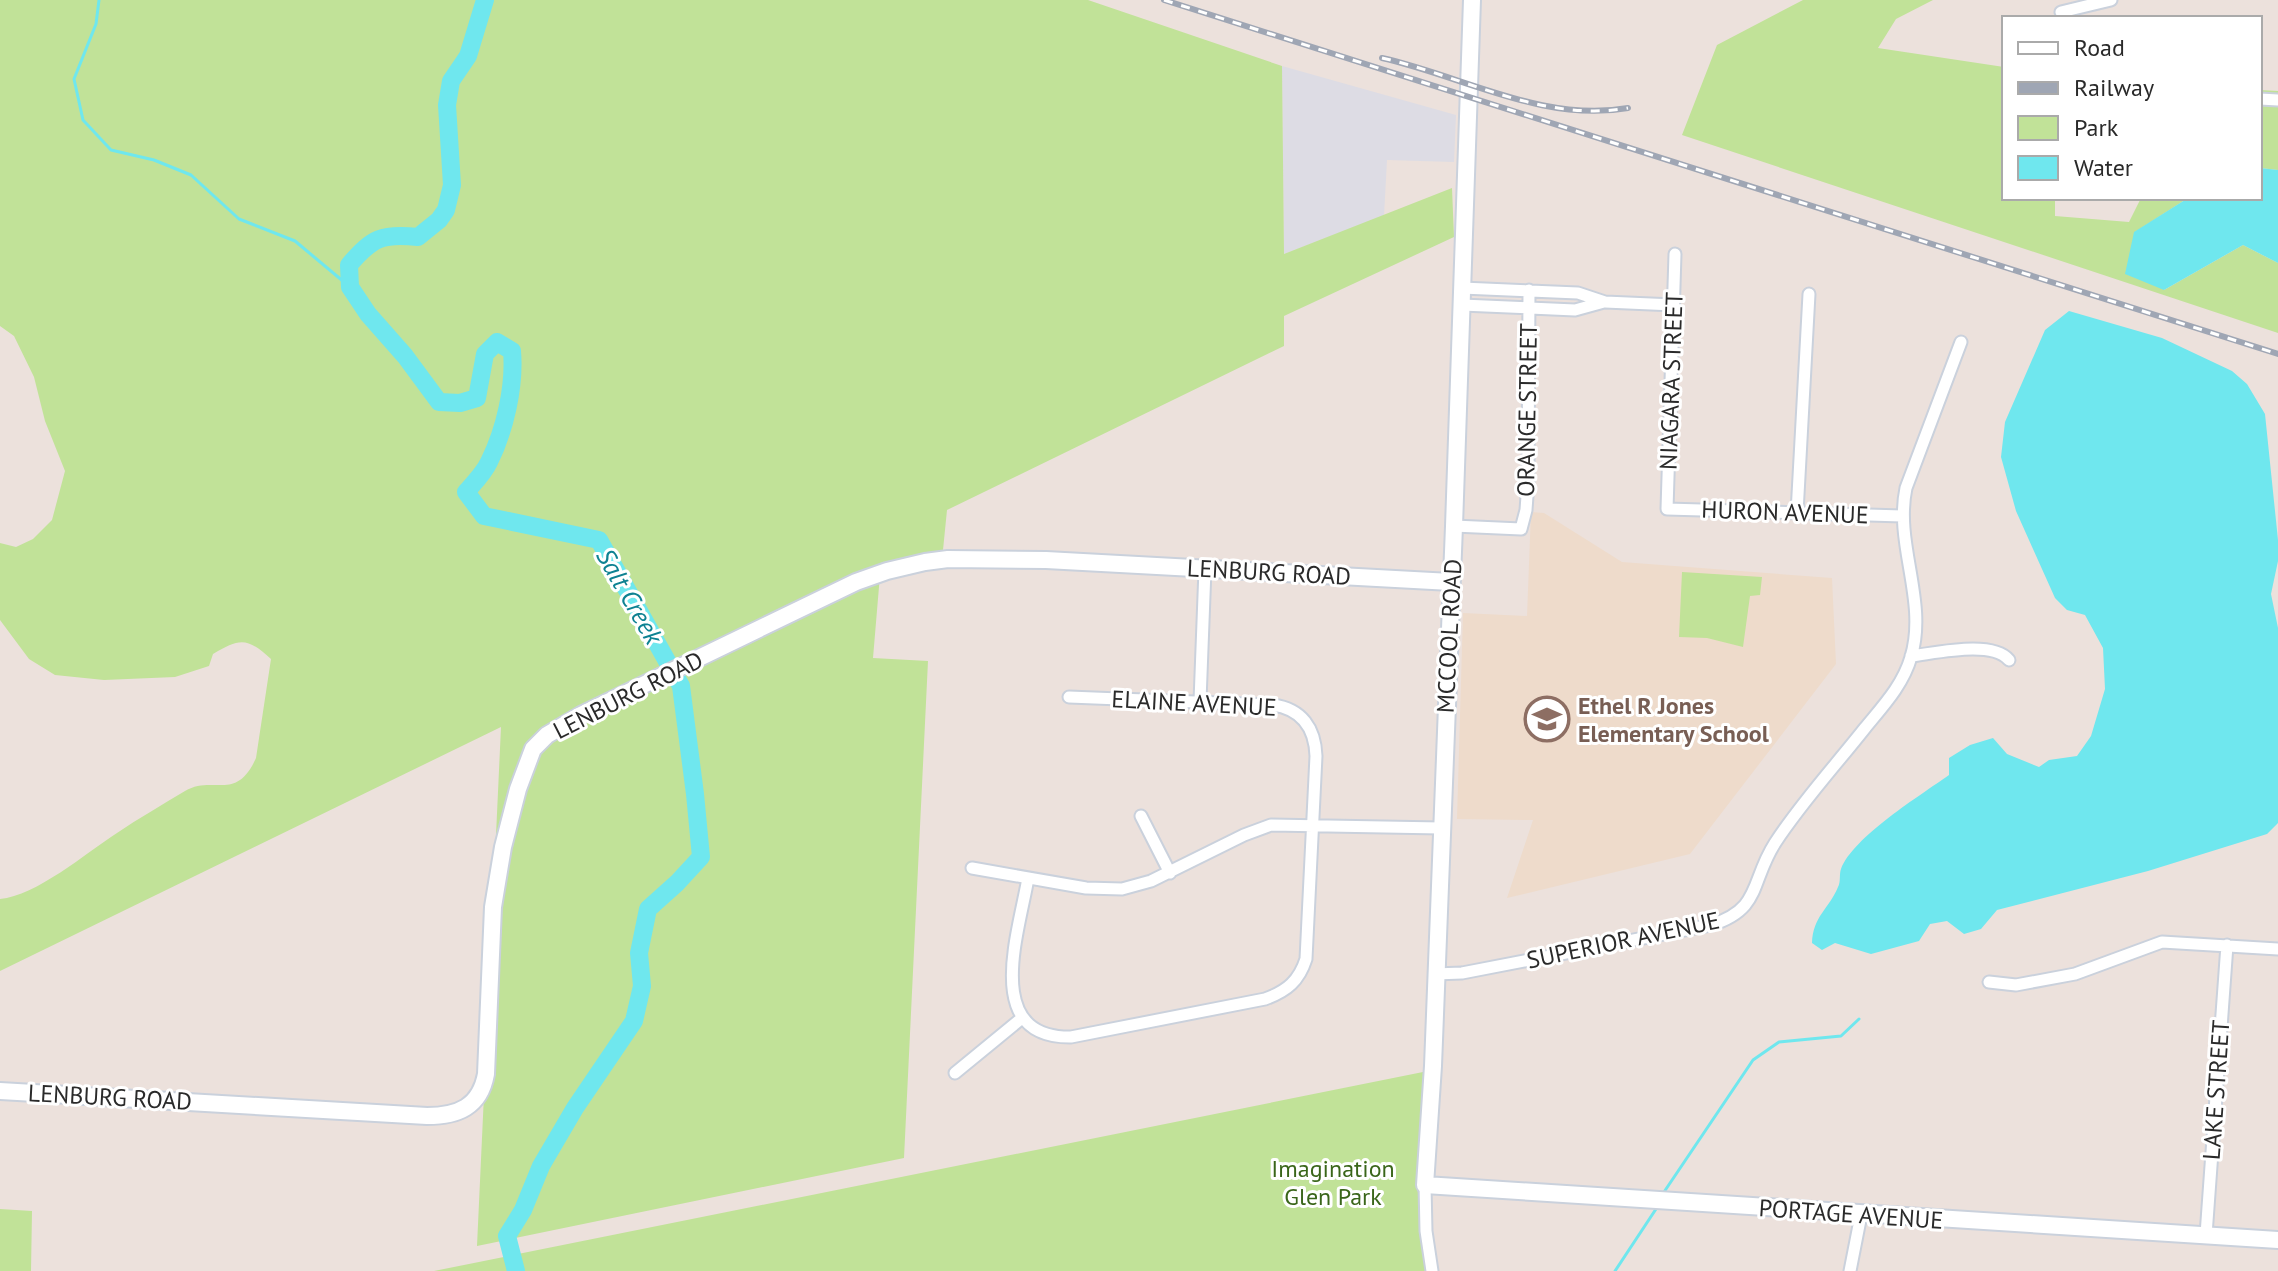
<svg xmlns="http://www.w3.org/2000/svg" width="2278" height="1271" font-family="'PT Sans',sans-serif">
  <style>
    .industrial { fill: #dddce4 }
    .education { fill: #eedbcb }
    .green { fill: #c1e298 }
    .water { fill: #6fe7ee }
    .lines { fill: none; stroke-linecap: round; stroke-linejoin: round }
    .stream { stroke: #6fe7ee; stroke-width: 3 }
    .river { stroke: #6fe7ee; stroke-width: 18 }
    .street-casing { stroke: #cad1dc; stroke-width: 15 }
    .secondary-casing { stroke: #cad1dc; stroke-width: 20 }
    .street { stroke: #fff; stroke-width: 11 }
    .secondary { stroke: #fff; stroke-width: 16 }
    .rail-casing { stroke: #9fa6b4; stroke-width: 6 }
    .rail { stroke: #fff; stroke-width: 3; stroke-dasharray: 9; stroke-linecap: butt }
    .labels { text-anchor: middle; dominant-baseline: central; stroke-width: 6; stroke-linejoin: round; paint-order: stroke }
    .street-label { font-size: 24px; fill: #2a2a2a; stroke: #fff }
    .education-label { font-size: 24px; font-weight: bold; fill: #785e54; stroke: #fff; text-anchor: start }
    .park-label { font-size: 24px; fill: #3a661a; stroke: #fff }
    .water-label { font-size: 26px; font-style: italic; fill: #0e8292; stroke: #fff }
  </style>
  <rect width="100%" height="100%" fill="#ece1dc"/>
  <!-- industrial -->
  <path class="industrial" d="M1282 66 1456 115 1454 162 1387 160 1384 216 1284 254Z"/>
  <!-- education -->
  <path class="education" d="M1531 512 1544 513 1622 562 1832 578 1836 664 1690 854 1507 898 1533 820 1457 819 1463 613 1527 616Z"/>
  <!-- green -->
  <path class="green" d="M0 0H1088L1282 66 1284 254 1452 188 1454 237 1284 316V346L947 510 943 550 881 563 873 658 928 661 904 1158 477 1246 501 727 0 971V899C36 896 86 853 117 833 139 818 162 805 185 791 213 774 236 803 256 758L271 659C247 637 240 638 213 654L209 666 175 677 104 680 55 675 29 659 0 620V543L16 547 33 539 52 520 65 471 45 421 34 377 14 336 0 326Z
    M1803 0H1933L1896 19 1878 48 2004 67V198H2055V216L2129 222 2141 198H2188L2135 232 2164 290 2243 245 2278 263V333L1682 135 1717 45Z
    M2260 90 2278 91V170L2260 168Z
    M1682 572 1762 577 1760 595 1750 596 1743 647 1707 638 1679 637Z
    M1428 1071 1421 1235 1428 1271H434Z
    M0 1209 32 1211 31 1271H0Z"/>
  <!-- water -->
  <path class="water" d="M2260 168 2278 170V263L2243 245 2164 290 2125 274 2134 232 2188 198H2260Z
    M2069 311 2162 338 2232 371 2247 384 2265 414 2278 540V561L2271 594 2278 628V823L2267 834 2148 871 1997 910 1981 929 1964 934 1947 921 1930 924 1919 941 1871 954 1835 943 1822 950 1812 943C1813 916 1829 909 1838 887 1841 882 1839 874 1841 869 1853 837 1921 795 1949 775V758L1970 745 1993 738 2007 754 2039 767 2049 760 2077 756 2091 736 2105 689 2103 648 2085 615 2067 610 2055 598 2016 511 2001 457 2005 422 2045 330Z"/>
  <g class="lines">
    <!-- stream -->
    <path class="stream" d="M99 0 96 24 74 79 83 120 111 150 154 160 191 175 239 219 295 241 350 287
      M1664 1192 1753 1060 1779 1042 1841 1036 1859 1019
      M1615 1271 1656 1209"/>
    <!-- river -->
    <path class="river" d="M485 0 468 56 451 81 447 105 452 185 446 210 439 220 418 237C382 233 372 238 349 265L350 287 368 314 405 356 439 402 460 403 477 398 485 354 497 342 512 351C515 386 505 430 489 462 484 473 474 483 466 492L484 516 599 540 681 686 695 794 701 857 677 883 648 909 639 953 642 986 634 1021 575 1108 541 1166 523 1210 507 1236 516 1271"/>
    <!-- street casing -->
    <g class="street-casing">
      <path id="street" d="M2061 12 2111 0
        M2260 99 2278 100
        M1675 254 1667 509 1902 516
        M1462 288 1578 293 1605 302 1674 305
        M1462 305 1575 310 1604 302
        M1797 513 1809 294
        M1454 526 1521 529 1526 510 1528 482 1529 290
        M1911 656C1937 653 1992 640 2009 660
        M1200 701 1205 569
        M1141 816 1170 873
        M972 868 1086 888 1122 889 1151 881 1244 835 1271 825 1441 828
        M1028 878C1019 932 981 1038 1071 1037L1265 999C1287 991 1299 981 1306 959L1316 756C1315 728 1302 709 1273 705L1069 697
        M1435 974 1462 973 1711 925C1762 909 1750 882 1775 843 1801 803 1835 766 1865 728 1883 706 1903 685 1911 657 1928 601 1894 544 1906 488L1961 342
        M1989 982 2016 985 2075 974 2162 942 2278 949
        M955 1073 1022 1018
        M1425 1185 1426 1231 1432 1271
        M2206 1235 2227 945
        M1850 1271 1861 1215"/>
    </g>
    <!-- secondary casing -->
    <g class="secondary-casing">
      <path id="secondary" d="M1472 0 1454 526 1433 1066 1425 1185 2278 1240
        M0 1091 427 1116C458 1116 480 1107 486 1074L493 907 503 847 518 789 533 749 547 735 581 715 856 582 887 571 925 562 948 559 1046 560 1451 582"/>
    </g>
    <!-- street -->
    <use href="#street" class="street"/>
    <!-- secondary -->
    <use href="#secondary" class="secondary"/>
    <!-- rail casing -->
    <g class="rail-casing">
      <path id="rail" d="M1164 0 2278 354
        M1382 58C1463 76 1543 123 1628 108"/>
    </g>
    <!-- rail -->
    <use href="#rail" class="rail"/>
  </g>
  <!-- icons -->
  <defs>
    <g id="school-ring" transform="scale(2.3)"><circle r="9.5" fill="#fff" stroke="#8d6e63" stroke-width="1.5"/><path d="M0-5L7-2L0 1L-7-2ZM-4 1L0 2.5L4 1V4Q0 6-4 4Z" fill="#8d6e63"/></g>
  </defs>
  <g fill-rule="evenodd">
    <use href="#school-ring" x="1547" y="719"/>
  </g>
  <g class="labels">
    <!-- street labels -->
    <g class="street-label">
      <text transform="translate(1671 381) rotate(-88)">NIAGARA STREET</text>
      <text transform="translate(1527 410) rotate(-89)">ORANGE STREET</text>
      <text transform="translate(1785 512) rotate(2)">HURON AVENUE</text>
      <text transform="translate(1269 572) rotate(3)">LENBURG ROAD</text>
      <text transform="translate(1449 636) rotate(-87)">MCCOOL ROAD</text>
      <text transform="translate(628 695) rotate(-27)">LENBURG ROAD</text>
      <text transform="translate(1194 703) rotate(3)">ELAINE AVENUE</text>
      <text transform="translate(1623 940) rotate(-12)">SUPERIOR AVENUE</text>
      <text transform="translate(2216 1090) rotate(-86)">LAKE STREET</text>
      <text transform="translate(110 1097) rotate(3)">LENBURG ROAD</text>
      <text transform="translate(1851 1214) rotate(4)">PORTAGE AVENUE</text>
    </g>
    <!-- education labels -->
    <g class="education-label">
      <text x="1578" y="705">Ethel R Jones<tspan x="1578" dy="28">Elementary School</tspan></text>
    </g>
    <!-- park labels -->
    <g class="park-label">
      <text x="1333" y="1168">Imagination<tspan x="1333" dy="28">Glen Park</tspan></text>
    </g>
    <!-- water labels -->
    <g class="water-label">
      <text transform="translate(630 596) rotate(60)">Salt Creek</text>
    </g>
  </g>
  <!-- legend -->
  <rect x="2002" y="16" width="260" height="184" fill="#ffffff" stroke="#aaaaaa" stroke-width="2"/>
  <rect x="2018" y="42" width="40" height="12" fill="#ffffff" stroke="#aaaaaa" stroke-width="2"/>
  <text x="2074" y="56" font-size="24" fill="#2a2a2a">Road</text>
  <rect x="2018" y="82" width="40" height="12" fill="#9fa6b4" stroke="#aaaaaa" stroke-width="2"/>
  <text x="2074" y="96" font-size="24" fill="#2a2a2a">Railway</text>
  <rect x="2018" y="116" width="40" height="24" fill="#c1e298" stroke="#aaaaaa" stroke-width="2"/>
  <text x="2074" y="136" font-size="24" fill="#2a2a2a">Park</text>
  <rect x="2018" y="156" width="40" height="24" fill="#6fe7ee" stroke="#aaaaaa" stroke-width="2"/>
  <text x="2074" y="176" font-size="24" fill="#2a2a2a">Water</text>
</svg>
